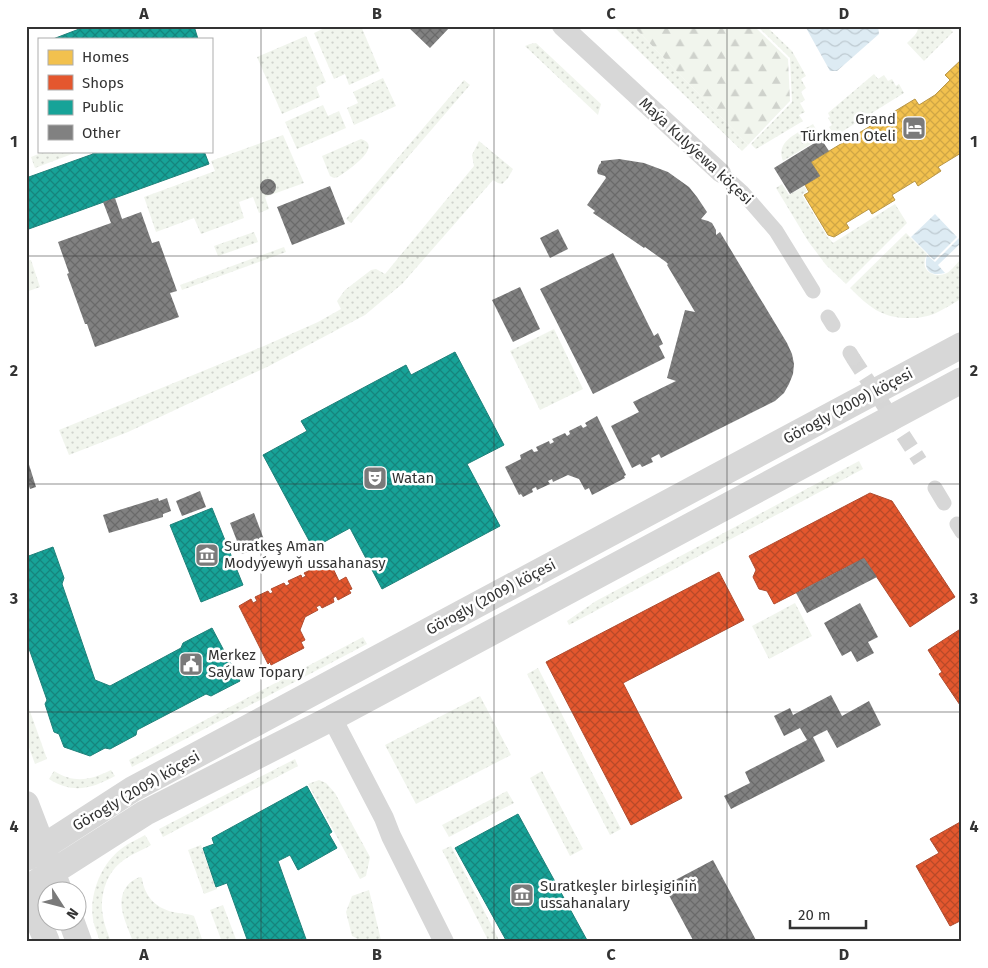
<svg xmlns="http://www.w3.org/2000/svg" width="988" height="968" font-family="'Fira Sans',sans-serif">
  <style>
    .grass { fill: url(#grass-dots) }
    .forest { fill: url(#forest-firs) }
    .water { fill: url(#water-waves) }
    .homes { fill: url(#homes-cross-hatch); stroke: #b99646 }
    .shops { fill: url(#shops-cross-hatch); stroke: #af4c30 }
    .public { fill: url(#public-cross-hatch); stroke: #1f817a }
    .building { fill: url(#building-cross-hatch) }
    .lines { fill: none; stroke-linecap: round; stroke-linejoin: round }
    .pedestrian-tunnel { stroke: #d6d6d6; stroke-width: 15; stroke-dasharray: 15 8; stroke-linecap: butt }
    .pedestrian { stroke: #d7d7d7; stroke-width: 15 }
    .minor { stroke: #d7d7d7; stroke-width: 20 }
    .tertiary { stroke: #d7d7d7; stroke-width: 26 }
    .grid { fill: none; stroke: #333; stroke-width: 1; stroke-opacity: 0.55 }
    .labels { text-anchor: middle; dominant-baseline: central; stroke-width: 5; stroke-linejoin: round; paint-order: stroke }
    .poi-label { font-size: 15px; fill: #333; stroke: #fff; text-anchor: start }
    .street-label { font-size: 15px; fill: #333; stroke: #fff }
    .neatline { fill: none; stroke: #333; stroke-width: 2 }
    .grid-label { font-size: 16px; text-anchor: middle; font-weight: bold; fill: #333 }
  </style>
  <defs>
    <pattern id="grass-dots" width="8" height="8" patternUnits="userSpaceOnUse" patternTransform="scale(1.25)"><rect width="8" height="8" fill="#f1f5ed"/><path d="M2 2h.1M6 6h.1" fill="none" stroke="#cfd2cc" stroke-width="1.8" stroke-linecap="round"/></pattern>
    <pattern id="forest-firs" width="22" height="20" patternUnits="userSpaceOnUse" patternTransform="scale(1.25)"><rect width="22" height="20" fill="#f1f5ed"/><path d="M5 1l3.5 6h-7zM16 11l3.5 6h-7z" fill="#cfd2cc"/></pattern>
    <pattern id="water-waves" width="16" height="10" patternUnits="userSpaceOnUse" patternTransform="scale(1.25)"><rect width="16" height="10" fill="#ddebf3"/><path d="M0 5q4-4 8 0t8 0" fill="none" stroke="#becad1"/></pattern>
    <pattern id="homes-cross-hatch" width="8" height="8" patternUnits="userSpaceOnUse" patternTransform="scale(1.25)"><rect width="8" height="8" fill="#f2c14e"/><path d="M0 0l8 8M0 8l8-8" fill="none" stroke="#d0a645"/></pattern>
    <pattern id="shops-cross-hatch" width="8" height="8" patternUnits="userSpaceOnUse" patternTransform="scale(1.25)"><rect width="8" height="8" fill="#e4572e"/><path d="M0 0l8 8M0 8l8-8" fill="none" stroke="#b94928"/></pattern>
    <pattern id="public-cross-hatch" width="8" height="8" patternUnits="userSpaceOnUse" patternTransform="scale(1.25)"><rect width="8" height="8" fill="#17a398"/><path d="M0 0l8 8M0 8l8-8" fill="none" stroke="#15857d"/></pattern>
    <pattern id="building-cross-hatch" width="8" height="8" patternUnits="userSpaceOnUse" patternTransform="scale(1.25)"><rect width="8" height="8" fill="#818181"/><path d="M0 0l8 8M0 8l8-8" fill="none" stroke="#6a6a6a"/></pattern>
  </defs>
  <rect width="100%" height="100%" fill="#fff"/>
  <!-- grass -->
  <path class="grass" d="M329 26H361L380 71 349 85 345 74 334 79 314 33Z
    M613 26H633L748 145 742 151Z
    M757 26H766L792 51 806 76 801 79 806 88 801 92 805 100 800 103 805 112 799 115 803 121 756 149 751 144 792 102 790 58Z
    M918 26H947L953 32 924 61 907 43C912 38 919 33 918 26Z
    M306 36 326 82 316 87 320 97 282 114 257 57Z
    M536 43 601 104 598 115 525 46 530 44Z
    M874 74 878 79 884 75 888 81 892 79 896 86 899 84 904 93 835 136 829 127 832 125 828 118 830 117 828 113Z
    M383 78 396 106 354 125 347 108 358 103 353 92Z
    M464 80 470 85 351 223 346 219Z
    M323 105 328 116 339 111 346 128 297 149 285 122Z
    M813 124 821 138 783 161C775 141 798 133 813 124Z
    M283 135 304 183 265 197 269 209 259 213 253 197 239 202 244 218 201 234 194 218 156 232 144 197 215 171 211 161Z
    M361 139C385 146 346 172 338 177L334 178 330 176 322 156Z
    M479 141 513 169 508 178 502 184 498 183 493 180 402 284 365 315 269 366 128 432 69 455 59 430 264 346 318 322 341 309 337 301 345 290 371 270 376 269 385 274 474 166 472 155Z
    M46 151H80L35 168 31 157Z
    M782 184 789 195 804 186 807 191 802 195 827 236 833 243 895 204 907 223 846 284 826 265 808 241 776 188Z
    M254 232 258 242 218 256 214 246Z
    M906 233 927 254C925 258 924 262 925 267 928 275 939 277 947 273 952 270 957 263 962 258V298C954 303 946 308 938 312 930 316 920 318 911 318 883 319 869 307 850 288Z
    M284 247 286 252 182 290 180 285Z
    M31 260 40 287 26 292V261Z
    M554 329 583 389 540 410 510 351Z
    M859 461 863 469 569 625 567 621 596 601Z
    M795 603 812 636 769 659 752 626Z
    M363 637 367 644 132 767 129 760Z
    M538 668 621 829 610 835 527 674Z
    M480 696 511 755 416 804 385 745Z
    M26 700 47 759 35 764 26 739Z
    M295 759 298 766 163 837 159 829Z
    M111 770 115 776C91 789 73 794 49 779L54 771C75 784 91 780 111 770Z
    M542 771 583 849 570 856 530 778Z
    M319 780 326 783 335 793 370 857 366 876 360 879 308 784Z
    M507 791 514 803 449 837 442 825Z
    M145 835 151 845C141 851 129 855 120 863 106 874 99 898 103 916 104 925 108 933 111 942H100C98 934 94 927 93 919 89 895 101 864 121 849 128 843 137 840 145 835Z
    M201 845 217 889 204 894 188 850Z
    M451 846 500 942H489L442 850Z
    M140 877 142 878C144 895 155 908 173 912 180 914 187 913 194 916L203 942H133C127 924 114 903 127 886 131 881 135 879 140 877Z
    M369 890 381 940C368 943 363 942 352 936L346 912 352 896Z
    M223 905 237 942H222L210 910Z"/>
  <!-- forest -->
  <path class="forest" d="M633 26H754L788 59 790 101 748 145Z"/>
  <!-- water -->
  <path class="water" d="M805 26H878L879 34 837 71H830Z
    M935 214 957 237 934 260 911 237Z
    M962 235V242L938 265 945 273C930 277 923 270 927 255L935 262Z"/>
  <!-- homes -->
  <path class="homes" d="M962 59V154L961 153 938 167 941 171 918 186 915 181 892 195 895 200 872 214 869 209 846 223 849 228 834 237 828 235 804 195 809 192 805 185 820 176 811 162 915 99 919 105 935 95 950 80 945 75Z"/>
  <!-- shops -->
  <path class="shops" d="M870 493 892 501 955 597 910 627 864 558 774 604 767 591 759 589 753 577 756 570 749 556Z
    M331 564 339 581 346 577 352 589 349 590 351 593 338 600 336 596 333 598 334 602 322 608 320 605 316 607 318 610 305 617 300 630 305 640 301 642 304 648 271 665 270 662 268 664 239 606 251 599 253 603 257 601 255 597 268 591 270 594 273 592 271 589 284 583 286 586 290 584 288 581 301 575 302 578 306 576 304 573 317 567 318 570Z
    M719 572 744 620 623 683 682 798 631 825 546 662Z
    M962 628V708L939 674 942 672 928 650Z
    M962 821V920L950 926 916 866 939 853 930 839Z"/>
  <!-- public -->
  <path class="public" d="M87 26H194L198 39H53Z
    M92 151H204L209 164 26 230V178L93 154Z
    M455 352 504 445 467 464 500 526 382 589 350 528 313 548 263 455 307 431 301 421 406 365 411 375Z
    M212 508 243 585 201 602 170 525Z
    M53 547 64 578 62 584 95 680 110 686 181 648 183 643 212 628 240 681 211 696 206 694 137 730 136 735 110 749 105 748 90 756 64 747 59 734 54 732 45 704 47 700 26 640V557Z
    M307 786 332 832 329 834 337 848 298 870 290 855 278 861 307 942H248L227 883 216 887 203 848 214 844 212 838Z
    M518 814 588 942H507L455 848Z"/>
  <!-- building -->
  <path class="building" d="M407 26H451L430 48Z
    M821 139 829 151 811 162 820 176 790 194 774 168Z
    M619 159 644 163 668 172 689 187 697 197 707 212 701 219 708 221 712 223 716 230V235L720 232 787 343 792 354 794 364 793 374 789 384 784 393 775 401 661 458 659 454 651 458 653 462 642 467 640 464 632 468 611 426 639 412 633 402 676 381 667 378 685 310 695 312 667 265 668 264 666 262 645 247 644 248 593 213 595 211 587 205 606 178 605 176 598 174 597 171 599 165 601 163V161Z
    M260 187a8 8 0 1 1 16 0a8 8 0 1 1-16 0Z
    M330 186 345 224 292 245 277 207Z
    M115 198 122 219 141 212 152 243 159 241 177 291 170 293 179 317 95 347 87 324H85L67 274 69 273 58 242 111 223 103 202Z
    M558 229 568 249 550 258 540 238Z
    M613 253 654 336 658 333 663 344 659 346 665 358 593 394 540 289Z
    M520 287 540 329 513 342 492 300Z
    M597 416 626 475 624 476 625 478 592 495 589 488 585 490 579 479 568 475 553 482 552 479 548 481 550 484 537 490 536 487 532 489 533 492 523 497 521 494 519 495 505 467 521 459 520 455 532 449 534 452 538 451 536 447 549 441 550 444 554 442 552 439 565 433 567 436 570 434 569 431 581 425 583 428 587 426 585 423Z
    M26 455 36 487 30 489 26 477Z
    M200 491 206 507 182 516 176 501Z
    M158 498 159 501 167 498 171 511 163 514V517L109 533 103 515Z
    M254 513 266 545 242 554 230 523Z
    M864 558 877 577 807 613 796 593Z
    M860 603 878 637 868 642 874 653 857 662 851 651 842 656 824 623Z
    M831 695 842 716 869 701 881 725 837 748 827 730 813 737 825 761 731 809 724 796 750 783 745 772 807 740 800 728 784 736 774 716 790 708 793 715Z
    M713 860 757 942H694L664 886Z"/>
  <g class="lines">
    <!-- pedestrian-tunnel -->
    <path class="pedestrian-tunnel" d="M853 358 920 461"/>
    <!-- pedestrian -->
    <path class="pedestrian" d="M721 173 742 192 776 231 813 291
      M828 317 833 325
      M850 353 853 358
      M935 488 944 503
      M957 524 962 532"/>
    <!-- minor -->
    <path class="minor" d="M562 26 721 173
      M332 718 384 818 391 836 444 942"/>
    <!-- tertiary -->
    <path class="tertiary" d="M26 804 59 890
      M26 858 133 789 962 345
      M26 889 145 813 332 718 962 380
      M26 890 47 942
      M71 920 79 942"/>
  </g>
  <!-- grid -->
  <path class="grid" d="M261 26V942M494 26V942M727 26V942M26 256H962M26 484H962M26 712H962"/>
  <!-- icons -->
  <defs>
    <g id="hotel-square" transform="scale(1.25)"><rect x="-9" y="-9" width="18" height="18" rx="4" fill="#7a7a7a" stroke="#fff"/><path d="M-6-4.5h1.5V1H6V5H4.5V3h-9V5H-6ZM-4 0a1.8 1.8 0 1 1 3.6 0ZM.5 0V-2.5h3Q6-2.5 6 0Z" fill="#fff"/></g>
    <g id="theatre-square" transform="scale(1.25)"><rect x="-9" y="-9" width="18" height="18" rx="4" fill="#7a7a7a" stroke="#fff"/><path d="M-5-5.5Q0-4 5-5.5V0Q5 5 0 6Q-5 5-5 0ZM-3.3-2.5H-1v1.5H-3.3ZM1-2.5H3.3v1.5H1ZM-2.8 1Q0 5.5 2.8 1Z" fill="#fff"/></g>
    <g id="museum-square" transform="scale(1.25)"><rect x="-9" y="-9" width="18" height="18" rx="4" fill="#7a7a7a" stroke="#fff"/><path d="M0-6L6-3V-2H-6V-3ZM-5-1h2V3h-2ZM-1-1h2V3h-2ZM3-1h2V3H3ZM-6 4H6V6H-6Z" fill="#fff"/></g>
    <g id="civic-square" transform="scale(1.25)"><rect x="-9" y="-9" width="18" height="18" rx="4" fill="#7a7a7a" stroke="#fff"/><path d="M-.6-6.5H3V-4.5H.6V-3L4-1V1h2V6H-6V1h2V-1L-.6-3ZM-1.2 2.5V6h2.4V2.5Z" fill="#fff"/></g>
  </defs>
  <g fill-rule="evenodd">
    <use href="#hotel-square" x="914" y="128"/>
    <use href="#theatre-square" x="375" y="478"/>
    <use href="#museum-square" x="207" y="555"/>
    <use href="#civic-square" x="191" y="664"/>
    <use href="#museum-square" x="522" y="895"/>
  </g>
  <g class="labels">
    <!-- poi labels -->
    <g class="poi-label">
      <text x="896" y="119" text-anchor="end">Grand<tspan x="896" dy="17">Türkmen Oteli</tspan></text>
      <text x="392" y="478">Watan</text>
      <text x="224" y="546">Suratkeş Aman<tspan x="224" dy="17">Modyýewyň ussahanasy</tspan></text>
      <text x="208" y="655">Merkez<tspan x="208" dy="17">Saýlaw Topary</tspan></text>
      <text x="540" y="886">Suratkeşler birleşiginiň<tspan x="540" dy="17">ussahanalary</tspan></text>
    </g>
    <!-- street labels -->
    <g class="street-label">
      <text transform="translate(696 151) rotate(43)">Maýa Kulyýewa köçesi</text>
      <text transform="translate(848 406) rotate(-28)">Görogly (2009) köçesi</text>
      <text transform="translate(491 597) rotate(-28)">Görogly (2009) köçesi</text>
      <text transform="translate(136 791) rotate(-30)">Görogly (2009) köçesi</text>
    </g>
  </g>
  <!-- border -->
  <rect width="988" height="968" fill="none" stroke="#ffffff" stroke-width="55"/>
  <!-- legend -->
  <rect x="38" y="38" width="175" height="115" fill="#ffffff" stroke="#adadad"/>
  <rect x="48" y="50" width="25" height="15" fill="#f2c14e" stroke="#adadad"/>
  <text x="82" y="62" font-size="15" fill="#333333">Homes</text>
  <rect x="48" y="75" width="25" height="15" fill="#e4572e" stroke="#adadad"/>
  <text x="82" y="88" font-size="15" fill="#333333">Shops</text>
  <rect x="48" y="100" width="25" height="15" fill="#17a398" stroke="#adadad"/>
  <text x="82" y="112" font-size="15" fill="#333333">Public</text>
  <rect x="48" y="125" width="25" height="15" fill="#818181" stroke="#adadad"/>
  <text x="82" y="138" font-size="15" fill="#333333">Other</text>
  <!-- north arrow -->
  <g transform="translate(62 906) rotate(126)"><circle r="24" fill="#ffffff" stroke="#adadad"/>
  <path d="M0-4L9 19L0 12L-9 19Z" fill="#7a7a7a"/>
  <text y="-8" font-size="14" font-weight="bold" text-anchor="middle" fill="#333333">N</text>
  </g>
  <!-- scale -->
  <path d="M790 920v8h76v-8" fill="none" stroke="#333333" stroke-width="2.5"/>
  <text x="798" y="920" font-size="15" fill="#333333" stroke="#ffffff" stroke-width="4" paint-order="stroke">20 m</text>
  <rect x="28" y="28" width="932" height="912" class="neatline"/>
  <g class="grid-label">
    <text x="144" y="19">A</text>
    <text x="377" y="19">B</text>
    <text x="611" y="19">C</text>
    <text x="844" y="19">D</text>
    <text x="14" y="147">1</text>
    <text x="974" y="147">1</text>
    <text x="14" y="376">2</text>
    <text x="974" y="376">2</text>
    <text x="14" y="604">3</text>
    <text x="974" y="604">3</text>
    <text x="14" y="832">4</text>
    <text x="974" y="832">4</text>
    <text x="144" y="960">A</text>
    <text x="377" y="960">B</text>
    <text x="611" y="960">C</text>
    <text x="844" y="960">D</text>
  </g>
</svg>
